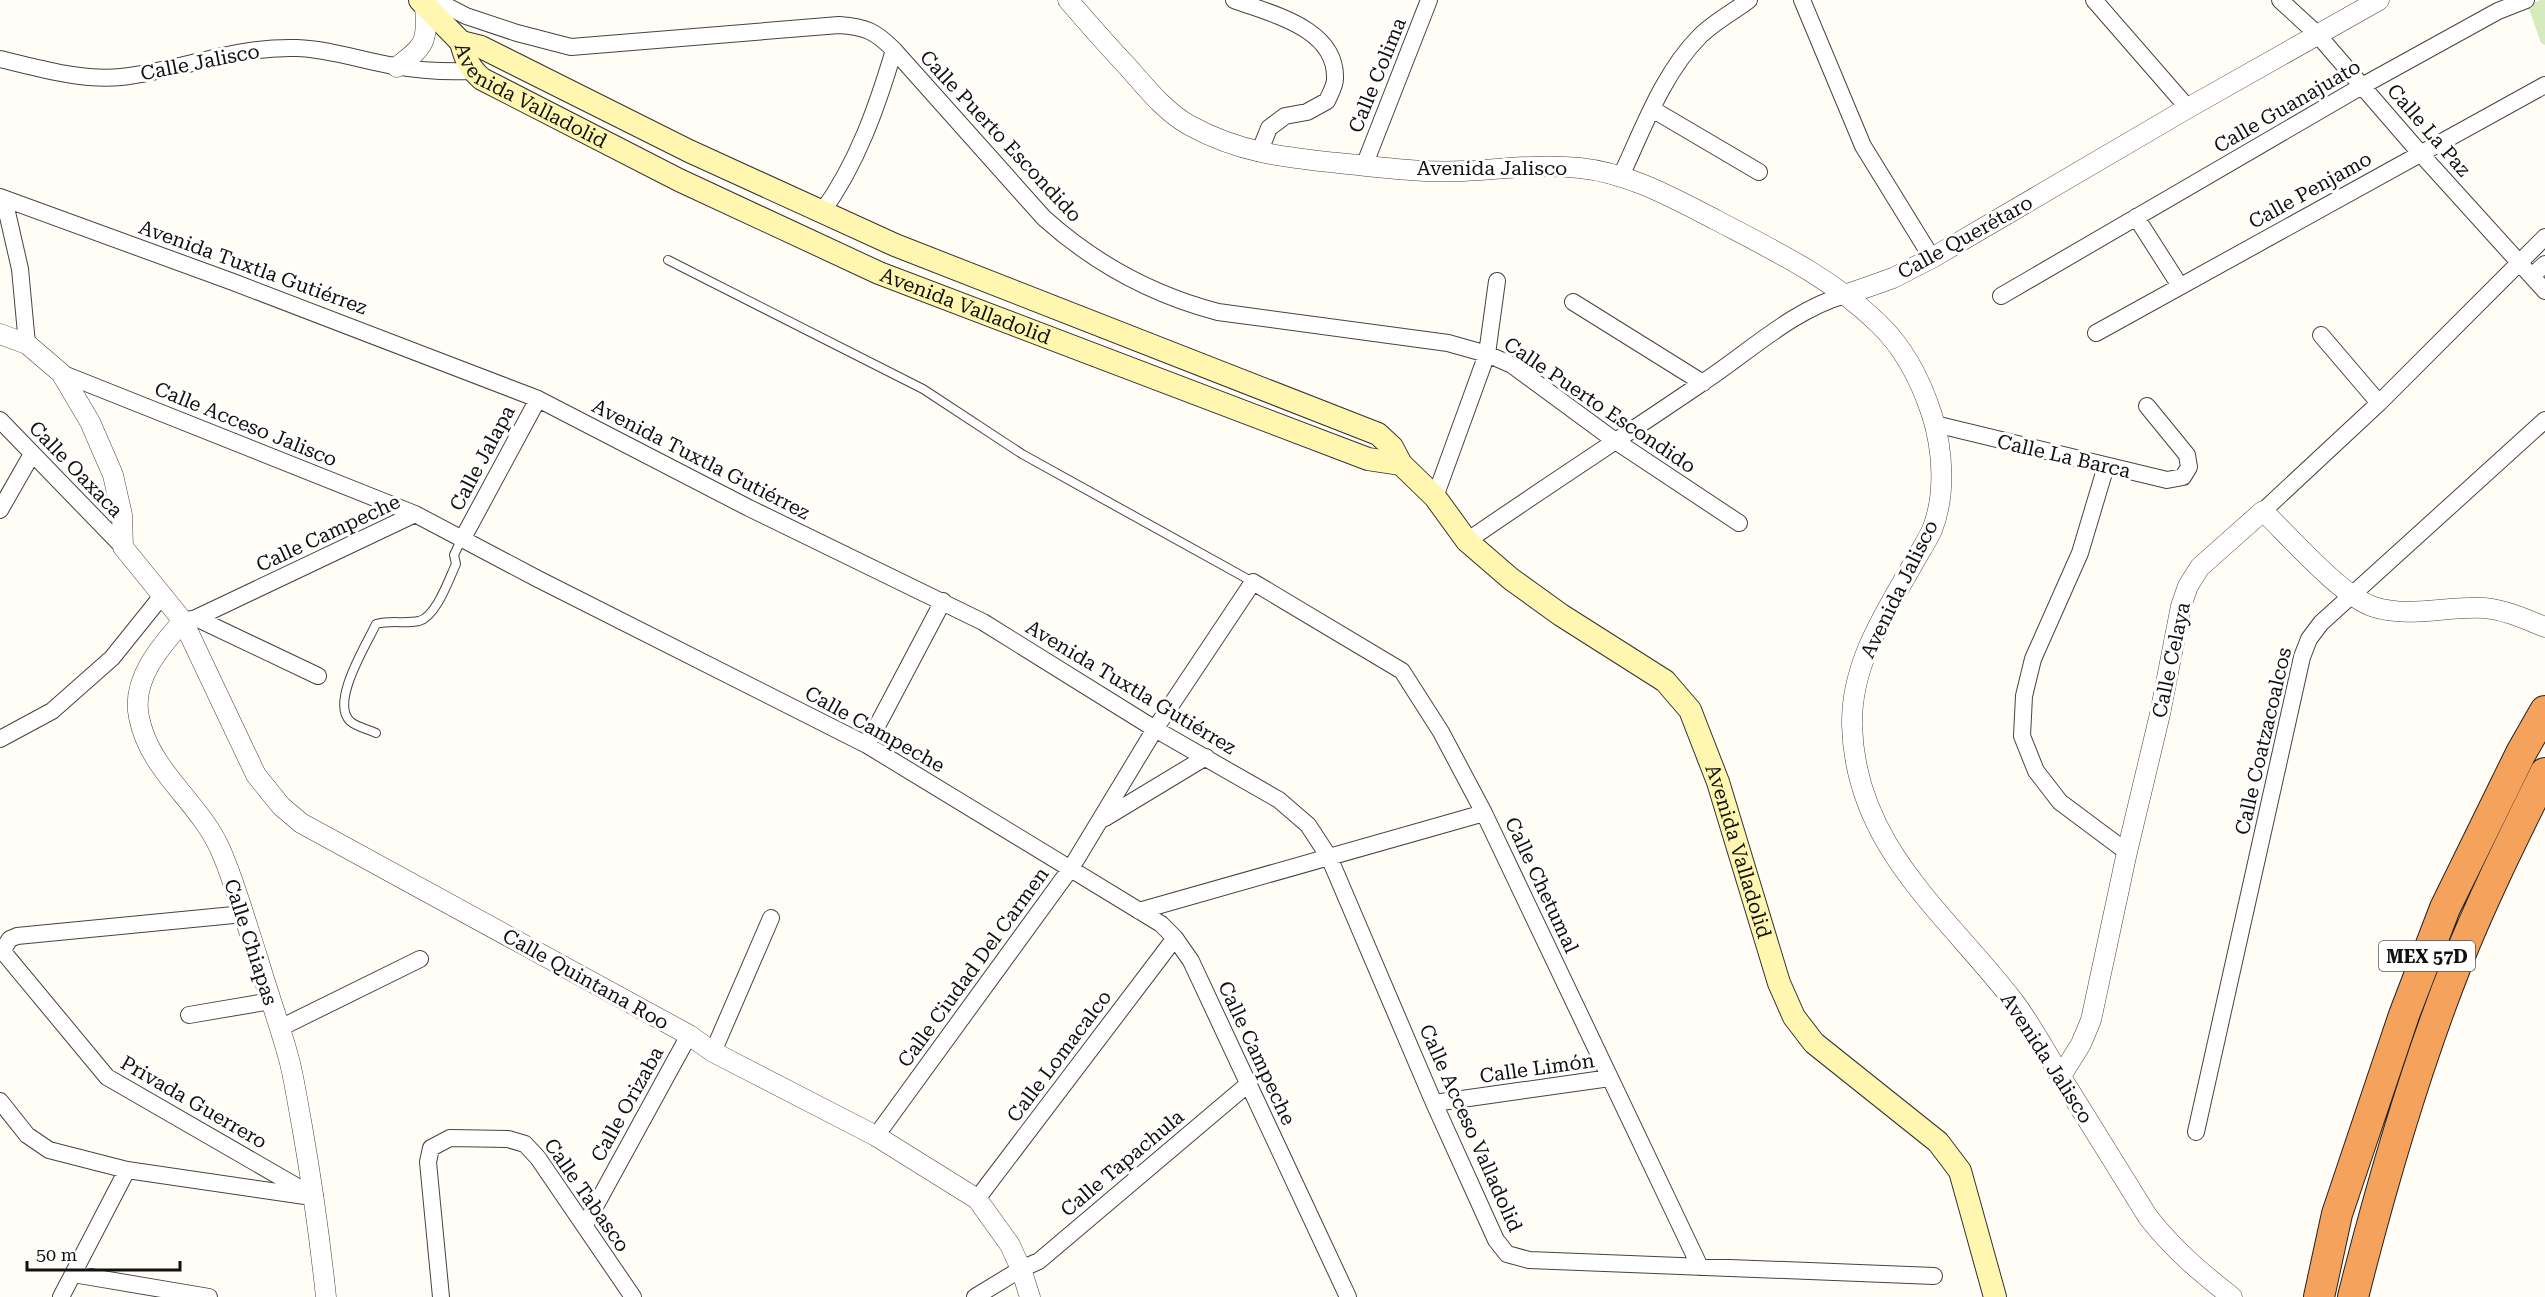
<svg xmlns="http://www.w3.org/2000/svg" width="2545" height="1297" font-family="'Roboto Serif',serif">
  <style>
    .green { fill: #d5ebbd }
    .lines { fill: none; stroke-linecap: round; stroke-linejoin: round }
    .service-casing { stroke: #444; stroke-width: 10 }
    .minor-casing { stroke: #444; stroke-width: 18 }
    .tertiary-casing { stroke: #444; stroke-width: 21 }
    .secondary-casing { stroke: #333; stroke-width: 24 }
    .motorway-casing { stroke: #222; stroke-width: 32 }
    .service { stroke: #fff; stroke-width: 8 }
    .minor { stroke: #fff; stroke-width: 16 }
    .tertiary { stroke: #fff; stroke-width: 20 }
    .secondary { stroke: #fff6b0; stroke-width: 22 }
    .motorway { stroke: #f5a25d; stroke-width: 30 }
    .labels { text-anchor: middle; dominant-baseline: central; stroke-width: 6; stroke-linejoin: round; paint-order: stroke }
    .shield { fill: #fff; stroke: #585858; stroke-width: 1.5 }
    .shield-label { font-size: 18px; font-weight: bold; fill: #111 }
    .street-label { font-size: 20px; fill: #111; stroke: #fff }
  </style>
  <rect width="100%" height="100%" fill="#fffdf5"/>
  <!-- green -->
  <path class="green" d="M2540 0H2545V45L2541 43 2528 6Z"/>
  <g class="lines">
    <!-- service casing -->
    <g class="service-casing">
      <path id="service" d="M668 260 923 389 1022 454 1253 582
        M376 733C368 729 356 727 350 721 330 702 367 644 376 624 391 620 404 624 419 621 436 617 449 579 456 564L454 555 462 538"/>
    </g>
    <!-- minor casing -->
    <g class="minor-casing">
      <path id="minor" d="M435 0 466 16 517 33 571 47 839 25C866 27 875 31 894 50L1044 218C1094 263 1153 295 1218 312L1448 343 1487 354 1512 365 1614 440 1739 523
        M1234 0C1271 14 1337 28 1335 79 1335 86 1330 94 1327 101L1307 112 1285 116 1269 128 1259 153
        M1802 0 1863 146 1932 258
        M2094 0 2188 108
        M2280 0 2317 34 2420 153 2545 291
        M0 59C39 68 81 81 121 77 182 70 234 46 297 48 330 49 363 61 395 66 421 71 447 72 473 71
        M1652 109 1759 172
        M1364 166 1429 0
        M1621 176C1643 129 1663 73 1700 36 1714 22 1733 12 1749 0
        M0 197 233 282 538 399 749 508 983 622 1155 729 1279 800 1308 825 1329 857 1434 1103 1496 1240 1507 1254 1529 1260 1934 1276
        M4 199 20 269 27 344
        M822 212C857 164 877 107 894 50
        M2136 217 2180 286
        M2532 276 2545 264
        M2001 296 2362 86 2498 11 2526 0
        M1573 302 1703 383
        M2096 333 2545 85
        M2321 335 2379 403
        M61 373 415 514 538 579 867 745 1161 924 1175 938 1191 961 1348 1297
        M0 420 123 547
        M1935 424 2167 480 2183 477 2189 467 2187 455 2147 406
        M2106 466 2080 553 2033 659 2024 696 2022 736 2036 771 2060 802 2127 852
        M1435 497 1487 354 1497 281
        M0 510 32 454
        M2263 511 2379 403 2545 237
        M463 538 538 399
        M1467 541C1545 487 1624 436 1702 383 1748 353 1792 310 1845 295
        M196 618 318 676
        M183 621 196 618 415 514
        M0 739 52 711 112 658 161 597
        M867 745 943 601
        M1105 818 1206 757
        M1139 911 1484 813
        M244 914 17 936 10 939 4 948 5 954 107 1077 315 1197
        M189 1015 271 1001
        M280 1028 420 959
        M713 1052 771 918
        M0 1101 27 1135 49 1150 127 1170 305 1196
        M1434 1103 1610 1078
        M2196 1132 2302 657 2309 639 2321 623 2545 420
        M876 1136 1071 868 1155 729 1253 582 1402 671 1441 732 1484 813 1700 1267
        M977 1199 1175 938
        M585 1225 689 1035
        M73 1274 209 1297
        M61 1297 127 1170
        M441 1297 428 1162 431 1148 450 1138 508 1139 525 1144 538 1158 633 1297
        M975 1297 1021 1269 1039 1261 1247 1085"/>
    </g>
    <!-- tertiary casing -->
    <g class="tertiary-casing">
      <path id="tertiary" d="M1068 0C1087 22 1106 44 1126 65 1145 86 1164 111 1189 125 1241 154 1290 158 1348 164 1386 168 1426 173 1464 171 1503 169 1542 164 1580 168 1629 173 1673 198 1716 220 1773 250 1832 278 1879 324 1905 349 1921 381 1932 415 1943 450 1946 495 1932 530 1927 541 1919 553 1913 564 1884 615 1851 664 1852 725 1855 847 1946 913 2015 1003 2032 1026 2046 1052 2061 1077 2090 1124 2119 1170 2148 1217 2173 1249 2200 1272 2232 1297
        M397 67C425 46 428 42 425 6
        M1845 295 1893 278 1932 258 2188 108 2379 0
        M0 334 27 344 61 373 90 422 113 475 122 515 123 547 183 621 256 775 281 806 301 823 689 1035 713 1052 876 1136 977 1199 1010 1245 1021 1269 1030 1297
        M183 621C160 647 131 680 139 717 149 771 200 802 221 851 236 886 246 923 258 959 268 994 281 1028 290 1063 295 1084 298 1105 302 1126 312 1183 320 1240 326 1297
        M2061 1076 2081 1044 2091 1020 2127 852 2160 714 2181 606 2188 586 2200 567 2263 511C2289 536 2342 597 2374 607 2408 618 2448 606 2484 608 2506 610 2525 619 2545 627"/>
    </g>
    <!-- secondary casing -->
    <g class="secondary-casing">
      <g id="secondary">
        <path d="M420 0 461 42"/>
        <path id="s1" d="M461 42 481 47 689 151 895 245 1378 434 1392 447 1401 464 1435 497 1467 541 1511 579 1561 615 1665 681 1690 710 1718 782 1779 983 1794 1017 1814 1043 1938 1142 1960 1171 1995 1297"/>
        <path id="s2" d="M461 42C465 58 469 68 482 79L679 180 879 273 1368 459 1401 464"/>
      </g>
    </g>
    <!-- motorway casing -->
    <g class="motorway-casing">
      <path id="motorway" d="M2319 1297 2337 1214 2404 1015 2445 908 2521 753 2545 711
        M2353 1297C2381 1186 2415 1069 2457 963 2483 898 2514 836 2545 773"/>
    </g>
    <!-- service -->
    <use href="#service" class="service"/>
    <!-- minor -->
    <use href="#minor" class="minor"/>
    <!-- tertiary -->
    <use href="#tertiary" class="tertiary"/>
    <!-- secondary -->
    <use href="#secondary" class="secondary"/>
    <!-- motorway -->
    <use href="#motorway" class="motorway"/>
  </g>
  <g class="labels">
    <!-- shield labels -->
    <rect class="shield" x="2379" y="941" width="96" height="30" rx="4.5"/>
    <g class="shield-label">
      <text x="2427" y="956">MEX 57D</text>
    </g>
    <!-- street labels -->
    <g class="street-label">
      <text transform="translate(200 62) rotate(-11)">Calle Jalisco</text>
      <text transform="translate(1377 75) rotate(-68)">Calle Colima</text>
      <text stroke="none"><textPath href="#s2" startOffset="92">Avenida Valladolid</textPath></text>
      <text transform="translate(2287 106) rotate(-30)">Calle Guanajuato</text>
      <text transform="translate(2429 130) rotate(49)">Calle La Paz</text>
      <text transform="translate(1001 136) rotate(47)">Calle Puerto Escondido</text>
      <text x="1492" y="168">Avenida Jalisco</text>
      <text transform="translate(2310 190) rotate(-29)">Calle Penjamo</text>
      <text transform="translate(1965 237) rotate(-29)">Calle Querétaro</text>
      <text transform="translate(253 267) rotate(20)">Avenida Tuxtla Gutiérrez</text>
      <text stroke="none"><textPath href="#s2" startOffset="578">Avenida Valladolid</textPath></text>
      <text transform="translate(1600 405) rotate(34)">Calle Puerto Escondido</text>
      <text transform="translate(246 424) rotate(22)">Calle Acceso Jalisco</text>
      <text transform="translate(2064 456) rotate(13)">Calle La Barca</text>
      <text transform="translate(482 458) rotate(-62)">Calle Jalapa</text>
      <text transform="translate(701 459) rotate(27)">Avenida Tuxtla Gutiérrez</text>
      <text transform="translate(76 469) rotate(46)">Calle Oaxaca</text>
      <text transform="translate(328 533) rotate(-25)">Calle Campeche</text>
      <text transform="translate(1899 589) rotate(-64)">Avenida Jalisco</text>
      <text transform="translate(2171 660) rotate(-78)">Calle Celaya</text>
      <text transform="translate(1131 687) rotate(31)">Avenida Tuxtla Gutiérrez</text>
      <text transform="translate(875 729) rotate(29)">Calle Campeche</text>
      <text transform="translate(2263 741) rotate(-77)">Calle Coatzacoalcos</text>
      <text stroke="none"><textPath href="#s1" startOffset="1569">Avenida Valladolid</textPath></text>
      <text transform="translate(1542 885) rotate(65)">Calle Chetumal</text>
      <text transform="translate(251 942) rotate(72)">Calle Chiapas</text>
      <text transform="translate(973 967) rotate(-54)">Calle Ciudad Del Carmen</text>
      <text transform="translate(586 979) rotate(29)">Calle Quintana Roo</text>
      <text transform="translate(1257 1053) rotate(65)">Calle Campeche</text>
      <text transform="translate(1059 1056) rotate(-53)">Calle Lomacalco</text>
      <text transform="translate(2047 1058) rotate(57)">Avenida Jalisco</text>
      <text transform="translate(1537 1068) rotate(-8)">Calle Limón</text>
      <text transform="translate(194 1102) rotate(30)">Privada Guerrero</text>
      <text transform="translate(627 1104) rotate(-61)">Calle Orizaba</text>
      <text transform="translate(1471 1128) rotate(66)">Calle Acceso Valladolid</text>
      <text transform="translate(1122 1163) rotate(-40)">Calle Tapachula</text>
      <text transform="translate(587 1195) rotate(55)">Calle Tabasco</text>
    </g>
  </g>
  <!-- scale -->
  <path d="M27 1261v9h153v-9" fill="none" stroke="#111111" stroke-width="3"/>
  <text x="36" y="1261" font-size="18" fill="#111111" stroke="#ffffff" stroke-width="4.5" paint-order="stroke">50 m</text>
</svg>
